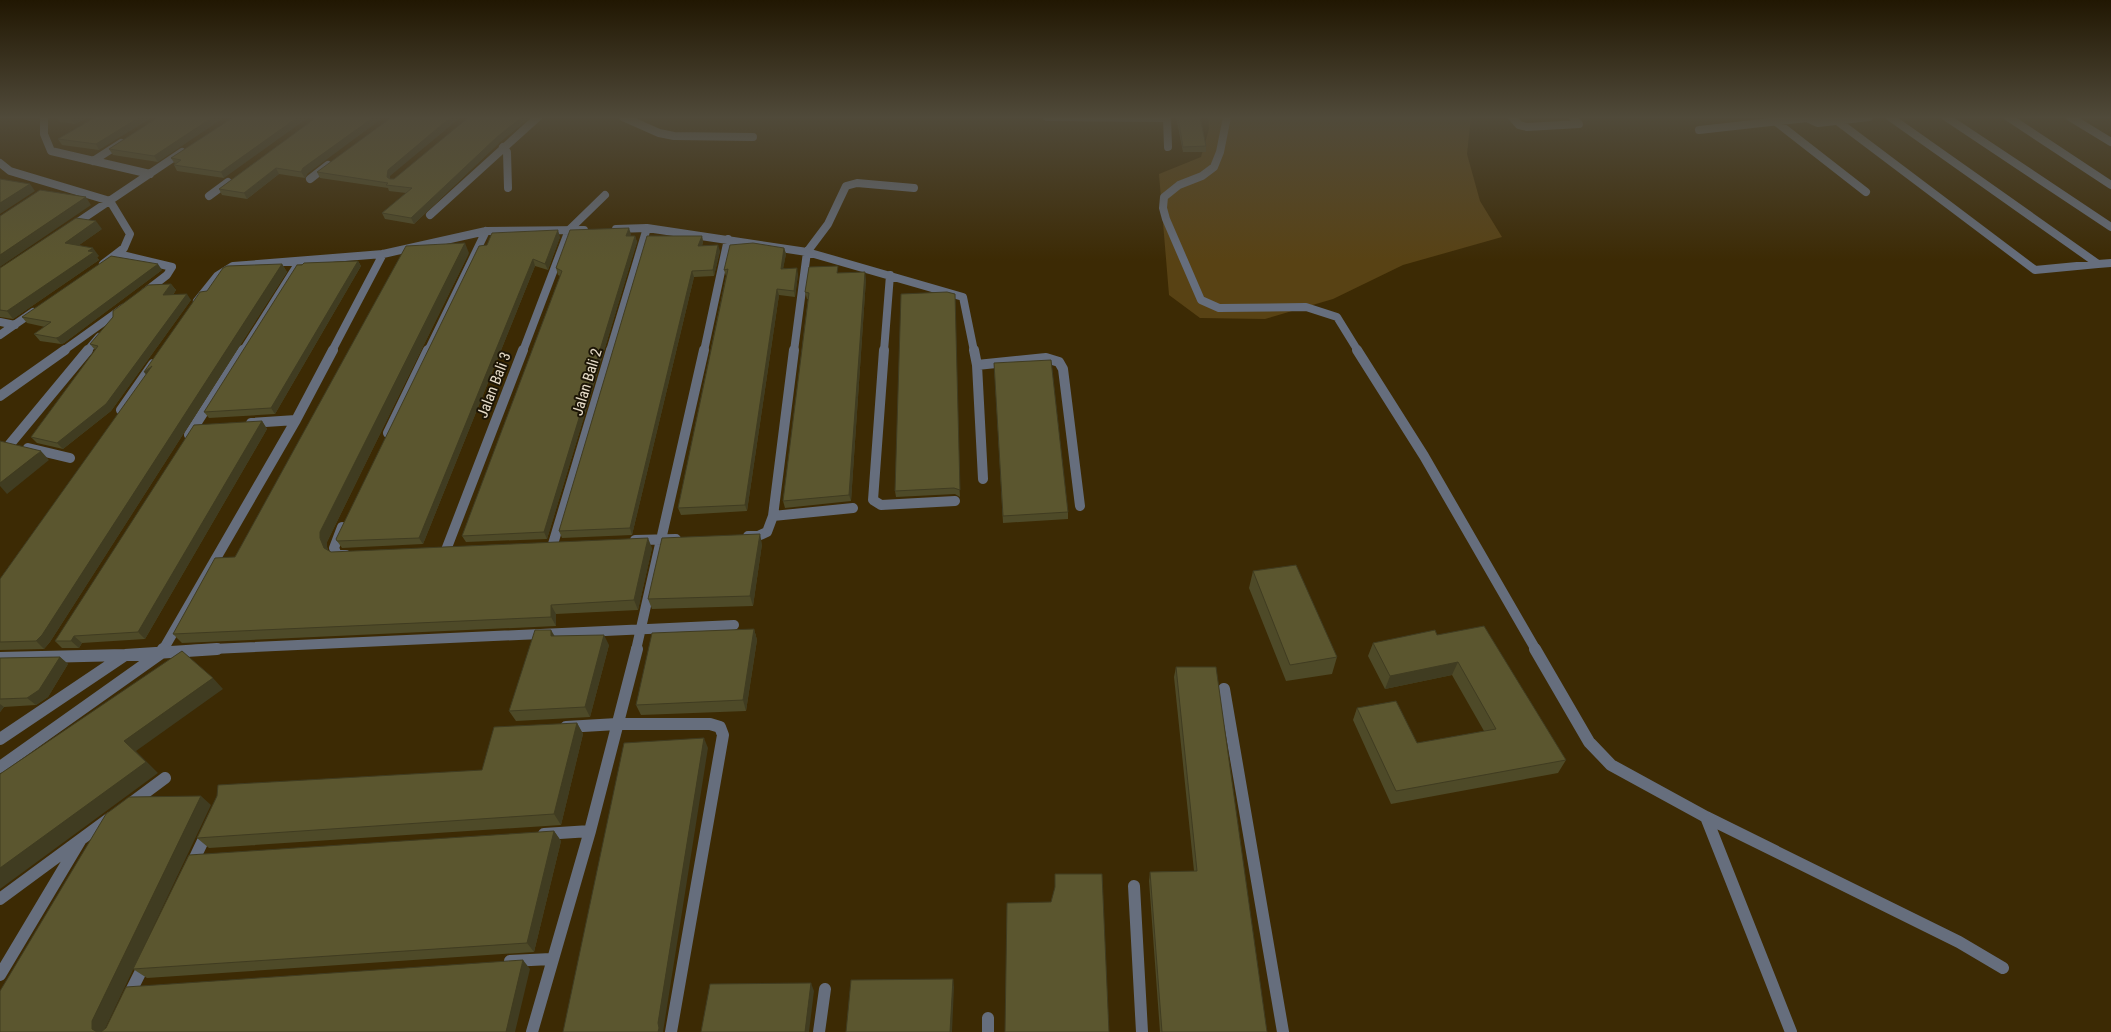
<svg xmlns="http://www.w3.org/2000/svg" width="2111" height="1032" font-family="'Roboto Condensed',sans-serif">
  <style>
    .green { fill: #584214 }
    .lines { fill: none; stroke-linecap: round; stroke-linejoin: round }
    .service { stroke: #666e7d; stroke-width: 8 }
    .minor-far2 { stroke: #666e7d; stroke-width: 8 }
    .minor-far1 { stroke: #666e7d; stroke-width: 10 }
    .minor { stroke: #666e7d; stroke-width: 12 }
    .wall { fill: #4e4a28 }
    .shaded-wall { fill: #403c21 }
    .building { fill: #5b562f; stroke: #403c21 }
    .labels { text-anchor: middle; dominant-baseline: central; stroke-width: 4; stroke-linejoin: round; paint-order: stroke }
    .street-label { font-size: 15px; fill: #e7dcc9; stroke: #1c1506 }
  </style>
  <rect width="100%" height="100%" fill="#3c2a04"/>
  <!-- green -->
  <path class="green" d="M1208 117H1471L1467 154 1480 201 1502 237 1403 265 1333 299 1265 319 1200 318 1169 295 1159 174 1201 157 1209 129Z"/>
  <g class="lines">
    <!-- service -->
    <path class="service" d="M503 147 507 152 508 188
      M569 230 605 195"/>
    <!-- minor-far2 -->
    <path class="minor-far2" d="M44 117V134L51 151 150 174
      M623 117 659 133 674 136 753 137
      M1047 117 1167 118
      M1167 117 1168 147
      M1227 117 1220 152 1214 167 1202 176 1179 185 1164 197 1163 208 1166 219 1201 300 1219 308 1306 307 1337 317 1358 351
      M1512 117 1519 125 1527 127 1579 124 1573 117
      M1832 117 2035 270 2098 264
      M1890 117 2098 264 2111 263
      M1946 117 2111 227
      M2008 117 2111 185
      M2070 117 2111 142
      M1809 119 1818 123 1869 117
      M1775 121 1866 192
      M1699 130 1817 117
      M93 161 121 143
      M0 163 10 171 110 201 130 234 124 248 103 264
      M310 179 328 165
      M209 196 228 182
      M430 215 538 117
      M72 226 182 152
      M616 229 647 228 807 252 963 297 974 351
      M118 254 172 267 167 275 145 292
      M197 301 217 276 233 266 383 254 486 231 584 230
      M0 322 15 325
      M0 335 33 312
      M63 351 123 308
      M87 351 99 337
      M243 351 300 261
      M332 351 383 254
      M428 351 486 231
      M523 351 569 230
      M610 351 647 228
      M704 351 728 239
      M794 351 807 252 828 224 846 186 857 183 914 188
      M884 351 890 275"/>
    <!-- minor-far1 -->
    <path class="minor-far1" d="M884 350 873 500 881 505 955 501
      M974 350 977 365 983 479
      M1357 350 1424 456 1536 650
      M977 365 1046 358 1059 362 1063 369 1080 506
      M0 396 65 350
      M121 410 153 364
      M251 423 296 420
      M388 433 428 350
      M189 435 243 350
      M10 444 88 350
      M28 448 70 458
      M773 516 853 508
      M342 527 334 548 337 555H346
      M748 536H758L767 532 773 516 794 350
      M635 540 676 539
      M553 544 611 350
      M446 550 523 350
      M163 650 296 420 333 350
      M191 650 734 625
      M636 650 704 350"/>
    <!-- minor -->
    <path class="minor" d="M1535 649 1589 742 1611 765 1706 817 1959 942 2003 968
      M0 658 125 655 217 649
      M1224 689 1283 1032
      M566 727 617 724H710L720 727 723 735 671 1032
      M0 739 125 655
      M0 767 161 653 163 649
      M130 804 165 778
      M1706 817 1791 1032
      M544 834 590 831
      M191 866 208 830
      M1134 886 1142 1032
      M0 899 110 818
      M510 961 551 959
      M0 975 80 841
      M128 997 146 961
      M988 1018V1032
      M532 1032 590 831 637 649
      M819 1032 825 989"/>
  </g>
  <!-- wall -->
  <path class="wall" d="M56 117H88L75 124 60 122Z
    M96 117 99 150 62 145 58 139Z
    M159 117 158 162 113 155 109 149Z
    M234 117 224 178 177 171 174 165 175 164 171 158Z
    M317 117 307 174 305 178 279 174 247 199 222 195 219 189Z
    M1176 117H1200L1206 146V152H1183Z
    M499 143 414 224 385 219 382 213 406 193 389 191 388 188 320 178 317 172 390 176V179H394Z
    M102 229 79 245 99 256 97 257 99 260 13 319 0 317V268Z
    M631 234 630 236H635L637 242 547 539 466 542 462 536 560 276 558 275 556 268Z
    M702 236 703 242 702 246 720 251 714 276 694 277 632 535 562 538 559 531Z
    M560 237 548 270 535 266 423 544 342 548 337 541 487 245Z
    M784 248 786 254 783 268 798 274 795 297 779 295 747 511 681 515 678 508 726 276 724 270Z
    M469 253 327 542V547L328 550 331 552 652 548 638 610 556 614V626L182 643 173 634 235 557Z
    M358 261 361 266 275 414 209 418 204 412Z
    M282 264 287 272 50 642 44 649 0 650V579L207 291Z
    M162 270 64 343 61 344 40 341 34 334 45 327 27 323 22 317Z
    M839 273 866 279 851 501 785 508 783 501 808 299H807L805 292Z
    M171 284 176 290 173 295 191 300 111 411 63 449 37 443 31 437 95 350 90 344Z
    M947 292 960 497 955 494 896 497 895 491Z
    M994 363 1068 512V519L1003 523Z
    M262 421 267 429 145 639 82 643 79 648H62L55 641Z
    M762 544 753 606 652 609 648 599Z
    M1253 571 1337 657 1332 674 1286 681 1249 588Z
    M754 629 757 640 746 711 641 715 636 705Z
    M1437 635 1566 760 1558 773 1391 804 1353 720 1357 708 1417 743 1484 731 1452 675 1385 689 1368 656 1373 643Z
    M555 636 609 645 590 717 516 721 509 711Z
    M60 657 68 664 48 697 36 705 4 707 0 712V658Z
    M1176 667 1267 1032H1160L1149 881 1150 872 1194 871 1174 677Z
    M577 723 583 734 561 825 209 848 197 838 482 770Z
    M554 831 561 841 534 952 147 978 133 969Z"/>
  <!-- shaded-wall -->
  <path class="shaded-wall" d="M74 117H88L75 124 71 119Z
    M140 117H153L99 150 96 144Z
    M213 117H225L158 162 154 156Z
    M298 117H309L224 178 221 172Z
    M374 117H384L307 174 305 178 301 172 303 168Z
    M451 117H461L390 176 389 183 387 177 388 170Z
    M522 117H531L499 143 414 224 411 218 497 137Z
    M276 168 279 174 247 199 244 193Z
    M30 184 35 191 0 214V203Z
    M86 197 91 205 0 267V255Z
    M96 221 102 229 71 251 65 243Z
    M629 228 631 234 628 242 626 236Z
    M558 230 560 237 548 270 545 264Z
    M635 236 637 242 547 539 544 532Z
    M702 236 703 242 700 252 698 246Z
    M465 243 469 253 327 542V547L331 558 324 548 320 538V532Z
    M718 245 720 251 714 276 713 270Z
    M93 248 99 256 97 257 99 260 13 319 7 311Z
    M784 248 786 254 782 275 781 269Z
    M533 259 535 266 423 544 419 538Z
    M358 261 361 266 275 414 271 408Z
    M158 264 162 270 64 343 61 344 56 338Z
    M282 264 287 272 50 642 44 649 36 641Z
    M797 268 798 274 795 297 794 291Z
    M692 271 694 277 632 535 630 528Z
    M865 272 866 279 851 501 849 495Z
    M171 284 176 290 168 302 163 295Z
    M777 289 779 295 747 511 745 505Z
    M187 294 191 300 111 411 63 449 57 443Z
    M152 366 150 380 144 372Z
    M262 421 267 429 145 639 138 632Z
    M41 451 49 460 7 494 0 486V483Z
    M760 534 762 544 753 606 750 596Z
    M648 538 652 548 638 610 634 600Z
    M551 605 556 614V626L551 617Z
    M754 629 757 640 746 711 743 700Z
    M551 630 557 640 551 636Z
    M604 635 609 645 590 717 585 707Z
    M74 636 82 643 79 648 71 641Z
    M60 657 68 664 48 697 36 705 27 698Z
    M1458 662 1452 675 1385 689 1390 676Z
    M213 678 223 689 136 751 158 773 0 889V868L124 741Z
    M0 704 4 707 0 712Z
    M577 723 583 734 561 825 554 814Z
    M704 738 708 748 663 1032H658V1023Z
    M201 796 211 805 105 1029V1032H96L92 1029V1021Z
    M554 831 561 841 534 952 527 943Z
    M523 960 530 969 515 1032H506Z
    M953 979 954 987 952 1032H950Z
    M811 983 814 991 809 1032H805Z"/>
  <!-- building -->
  <path class="building" d="M57 117H74L71 119Z
    M96 117H140L96 144 58 139Z
    M159 117H213L154 156 109 149Z
    M234 117H298L221 172 174 165 181 160 171 158Z
    M317 117H374L303 168 301 172 276 168 244 193 219 189Z
    M392 117H451L388 170 387 177 390 179H394L469 117H522L497 137 411 218 382 213 412 188 386 185 388 183 317 172Z
    M1178 117H1200L1206 146 1183 147Z
    M0 179 30 184 0 203Z
    M40 190 86 197 0 255V216Z
    M76 218 96 221 65 243 93 248 88 251 94 252 7 311 0 310V268Z
    M629 228 626 236H635L544 532 462 536 562 271 556 268 570 230Z
    M558 230 545 264 533 259 419 538 337 541 336 539 479 246 487 245 492 233Z
    M647 236H702L698 246 718 245 713 270 692 271 630 528 559 531Z
    M465 243 320 532V538L324 548 331 552 648 538 634 600 551 605V617L173 634 215 558 235 557 406 246Z
    M753 243 784 248 781 269 797 268 794 291 777 289 745 505 678 508 728 269 724 270 730 245Z
    M111 256 158 264 59 337 56 338 34 334 51 322 22 317Z
    M358 261 271 408 204 412 297 265H302L304 263Z
    M282 264 42 635 36 641 0 642V579L152 366 144 372 200 292 207 291 223 268 227 266Z
    M838 266 837 273 865 272 849 495 783 501 809 293 805 292 809 267Z
    M171 284 163 295 187 294 106 404 57 443 31 437 98 346 90 344 113 317V311L148 285Z
    M947 292 955 294 960 490 954 488 895 491 901 294Z
    M1051 360 1068 512 1003 516 994 363Z
    M262 421 138 632 74 636 71 641H55L194 425Z
    M0 441 41 451 0 483Z
    M760 534 750 596 648 599 662 538Z
    M1296 565 1337 657 1290 665 1253 571Z
    M1484 626 1566 760 1396 791 1357 708 1396 701 1417 743 1496 729 1458 662 1390 676 1373 643 1435 630 1437 635Z
    M754 629 743 700 636 705 652 633Z
    M535 630H551V636L604 635 585 707 509 711Z
    M182 651 213 678 124 741 146 762 0 868V774Z
    M60 657 39 690 27 698 0 699V658Z
    M1176 667H1216L1267 1032H1162L1150 872 1197 871Z
    M577 723 554 814 197 838 217 796 218 785 482 770 494 727Z
    M704 738 658 1023 659 1028 658 1032H563L624 743Z
    M201 796 92 1021V1029L97 1032H0V991L106 814 129 797Z
    M554 831 527 943 133 969 189 855Z
    M1055 874H1102L1109 1032H1005L1007 903 1051 902 1055 887Z
    M523 960 506 1032H101L106 1028 126 987Z
    M953 979 950 1032H846L851 980Z
    M811 983 805 1032H701L710 984Z"/>
  <!-- sky -->
  <linearGradient id="sky" x2="0" y2="1"><stop stop-color="#211702"/><stop offset="0.45" stop-color="#504a3a"/><stop offset="1" stop-color="#504a3a" stop-opacity="0"/></linearGradient>
  <rect width="2111" height="261" fill="url(#sky)"/>
  <g class="labels">
    <!-- street labels -->
    <g class="street-label">
      <text transform="translate(587 382) rotate(-73)">Jalan Bali 2</text>
      <text transform="translate(494 385) rotate(-69)">Jalan Bali 3</text>
    </g>
  </g>
</svg>
